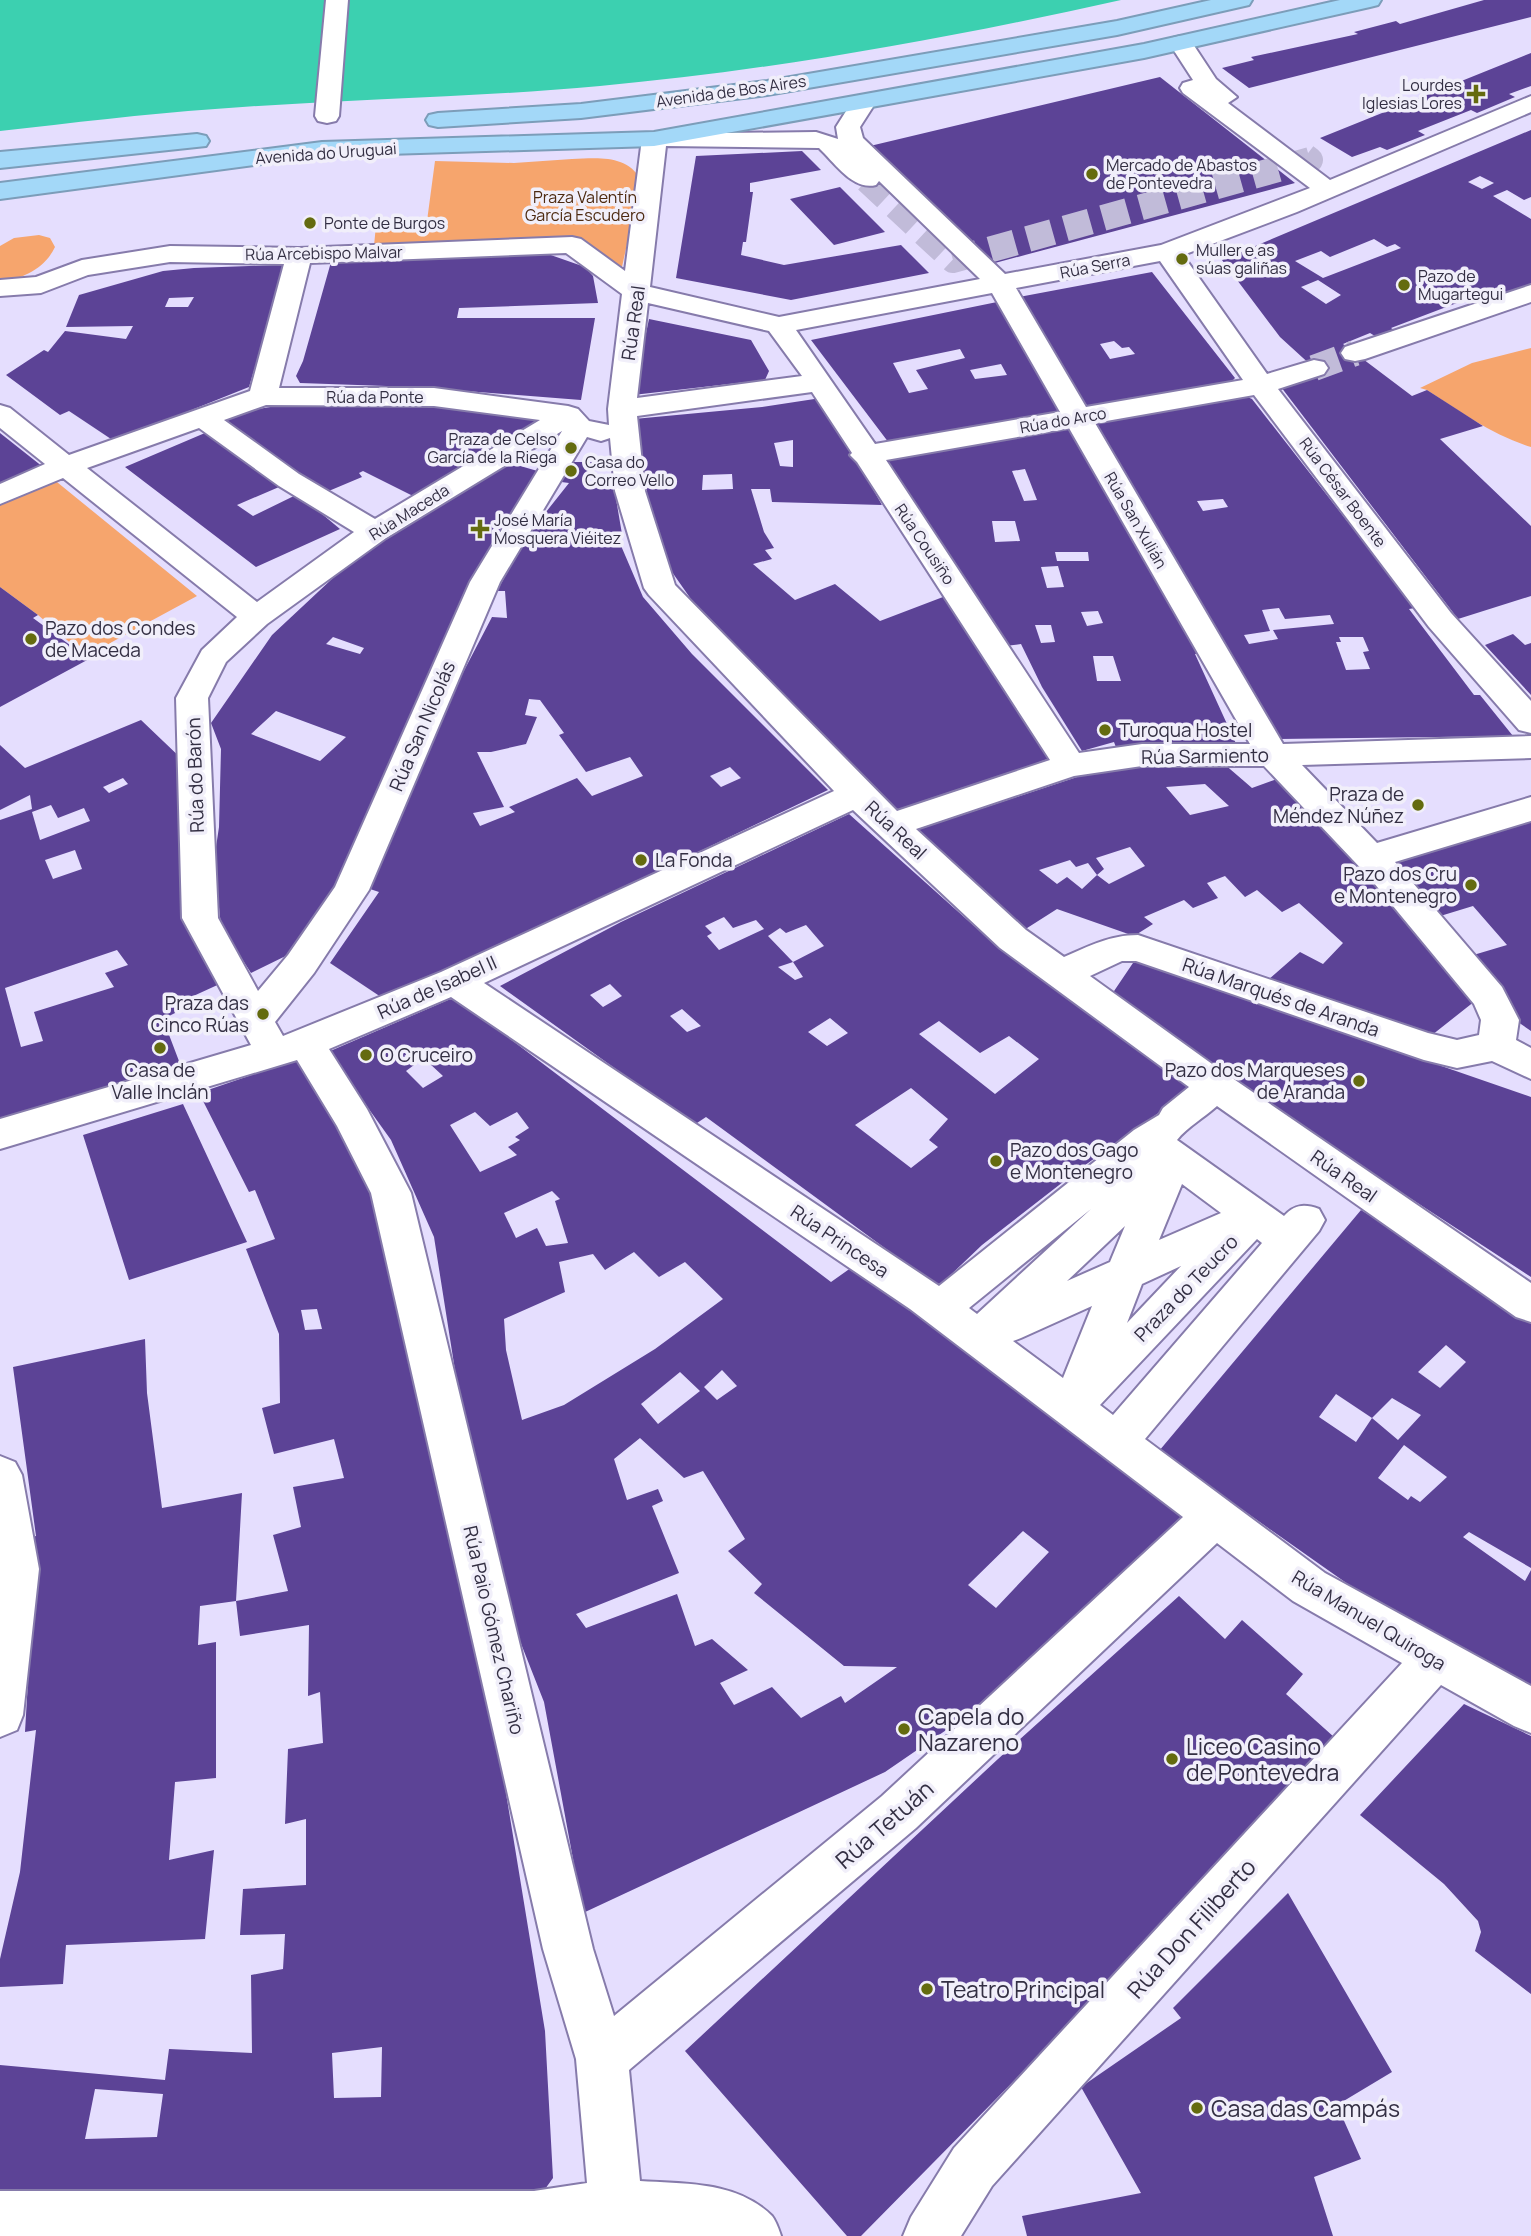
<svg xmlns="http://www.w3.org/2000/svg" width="1531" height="2236" font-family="Manrope,sans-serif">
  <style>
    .green { fill: #f6a56d }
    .water { fill: #3cd0b0 }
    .building { fill: #5c4396; fill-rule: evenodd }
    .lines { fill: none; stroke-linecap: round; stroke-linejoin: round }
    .minor-tunnel { stroke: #c1bbd9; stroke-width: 26; stroke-dasharray: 26 13; stroke-linecap: butt }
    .minor-casing { stroke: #867bab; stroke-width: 4 }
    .highway-casing { stroke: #7c9db9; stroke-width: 4 }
    .minor { fill: #fff; fill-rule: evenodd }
    .highway { fill: #a3d8f8; fill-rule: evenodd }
    .poi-dot { fill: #646b0f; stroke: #f1effa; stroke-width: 2.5 }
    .labels { text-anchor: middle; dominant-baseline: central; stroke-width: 7; stroke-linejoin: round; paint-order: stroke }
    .far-poi-label { font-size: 16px; fill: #332f43; stroke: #f1effa; text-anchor: start }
    .far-street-label { font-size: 16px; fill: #332f43; stroke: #f1effa }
    .far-park-label { font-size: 16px; fill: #4d2a10; stroke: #f1effa }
    .street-label { font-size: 19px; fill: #332f43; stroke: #f1effa }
    .poi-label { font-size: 19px; fill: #332f43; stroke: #f1effa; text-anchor: start }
    .near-poi-label { font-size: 23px; fill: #332f43; stroke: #f1effa; text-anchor: start }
    .near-street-label { font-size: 23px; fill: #332f43; stroke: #f1effa }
  </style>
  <rect width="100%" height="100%" fill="#e5defe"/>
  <!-- green -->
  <path class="green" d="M572 159C597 158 627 154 641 180L620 276 564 249 374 246 376 225 427 221 435 161 514 163Z
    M39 235 50 238 55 247C44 270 23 277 0 284V246L14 238Z
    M1531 348V447C1492 435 1461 412 1427 390L1420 388 1472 363Z
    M52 478 197 596 112 642 89 659 38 615 0 587V501Z"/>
  <!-- water -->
  <path class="water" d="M0 0H1121C950 38 775 70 600 86 472 98 343 99 215 109 143 114 72 123 0 131Z"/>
  <!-- building -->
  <path class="building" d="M1484 0H1531V17L1249 88 1222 68 1254 60 1251 57 1358 34 1354 32 1396 21 1400 24Z
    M1531 53V86L1509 94 1515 97 1477 113 1471 110 1418 131 1425 135 1387 150 1380 147 1352 157 1320 138Z
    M1160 77 1295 183 995 263 870 146Z
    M1531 130V197L1524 200 1507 190 1493 196 1531 219V285L1502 297 1491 290 1391 328 1400 334 1383 341 1370 333 1343 344 1412 396 1427 390 1483 426 1440 439 1531 526V596L1458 619 1281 387 1314 368 1280 337 1222 260ZM1480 176 1494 183 1482 189 1468 182ZM1374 239 1387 247 1395 244 1401 248 1323 278 1295 261 1321 251 1330 257ZM1318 280 1341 295 1326 304 1301 287Z
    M802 151 821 170 750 183V192H753L746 242H743L741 255 784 265 901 245 929 273 791 300 676 278 696 156Z
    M840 187 885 232 834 245 790 199Z
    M545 253 585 267 593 276 598 303 459 308 457 318H595L581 400 415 387 300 383 296 376 303 361 331 262Z
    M281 265 285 268 249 387 114 441 69 411 60 415 6 375 44 350 48 352 65 331 126 339 133 326 66 327 79 295 163 271 194 268ZM194 297 188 307H165L169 298Z
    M1152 272 1235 378 1229 384 1084 409 1019 297ZM1114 341 1122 348 1129 347 1135 354 1110 359 1100 344Z
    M1002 301 1065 413 889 443 811 340ZM960 349 965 358 916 370 928 389 909 393 893 363ZM1001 364 1007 375 975 379 970 370Z
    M649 319 751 340 769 371 765 380 633 395Z
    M1243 395 1252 399 1415 608 1409 609 1474 695H1480L1513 736 1279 739 1091 419ZM1223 499 1228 507 1203 511 1197 501ZM1279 608 1285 619 1330 615 1334 624 1273 630 1278 639 1249 644 1244 635 1270 631 1262 610ZM1339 637H1363L1369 651 1363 652 1370 669 1346 670 1336 642H1341Z
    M397 398 555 417 421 500 363 471 359 473 362 477 324 493 221 421 258 409 295 403Z
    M821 398 882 505 772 502 770 489H751L764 532 774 548 765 550 772 559 753 564 795 600 835 584 880 621 943 597 982 649 1053 757 894 816 714 632 665 562 647 525V491L634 419 762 407ZM793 440V467L780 466 774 443ZM732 474 733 489 702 490 703 475Z
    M1074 428 1200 653 1195 654 1238 748 1117 750 1114 742 1082 751 1042 687 1021 644 1005 646 881 461ZM1025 469 1037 500 1024 501 1012 471ZM992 521H1015L1020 541 995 542ZM1055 552H1088L1089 561H1057ZM1058 566 1064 587 1047 588 1041 567ZM1098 611 1103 623 1087 626 1081 612ZM1035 625H1051L1055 642 1041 643ZM1093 656H1113L1121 681H1097Z
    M212 430 286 484 237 505 253 516 298 494 340 529 256 567 125 467Z
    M0 433 43 467 0 486Z
    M499 460 548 474 353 869 302 948 251 973 221 926 217 888 210 887 219 827 221 749 211 723 272 635 380 534ZM333 637 364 648 360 654 326 644ZM276 711 346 737 320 761 251 734Z
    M557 462H593L587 485 614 487 622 534H616L643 597 692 654 828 790 387 1001 330 963 379 892 358 885 411 790 457 684 492 617 507 618 505 591H497L527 536 569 483 546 480ZM529 699 540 700 564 733 559 735 586 772 630 757 643 776 592 796 577 778 509 807 515 812 480 826 473 813 504 807 477 752H491L526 744 537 717 525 715ZM730 767 741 778 721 787 710 776Z
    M0 587 38 615 33 618 89 659 0 707Z
    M1513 634 1525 645 1531 643V695L1485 645Z
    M141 720 185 762 224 982 189 998 193 1004 163 1019 182 1069 0 1119V820L32 809 30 795 0 810V745L25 768ZM123 778 128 784 109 793 103 787ZM51 805 58 818 84 808 90 821 40 840 32 812ZM75 850 82 869 53 879 45 860ZM117 950 128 965 105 973 114 987 34 1012 43 1041 21 1047 5 988Z
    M1147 763H1223L1252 788 1277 779 1328 828 1475 1001 1432 1035 1269 979 1300 952 1323 964 1343 943 1299 903 1282 912 1257 890 1245 897 1225 876 1207 883 1218 898 1193 908 1184 900 1144 917 1153 924 1134 936 1057 909 1024 930 911 832 1077 777ZM1205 784 1229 806 1190 815 1166 787ZM1130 847 1145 866 1109 884 1097 875 1082 889 1067 877 1057 884 1039 870 1070 860 1076 867 1088 863 1097 875 1104 869 1096 858Z
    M849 814 973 925 1195 1087 1081 1168 982 1245 938 1287 706 1117 694 1125 500 986 621 922ZM724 917 733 928 756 920 764 929 719 950 707 936 712 933 705 926ZM806 925 824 946 793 962 803 977 795 980 778 967 793 962 768 936 780 928 786 933ZM610 984 622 996 603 1007 590 995ZM682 1009 701 1026 687 1032 670 1016ZM830 1018 848 1033 827 1046 808 1032ZM939 1021 980 1053 1009 1036 1039 1059 995 1094 919 1034ZM911 1088 948 1119 929 1140 938 1147 911 1168 855 1125Z
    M1531 822V1031L1518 1022 1470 956 1507 945 1473 906 1437 917 1393 864Z
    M1135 960 1531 1097V1277L1215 1071 1110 997Z
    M455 997 831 1282 855 1265 1070 1431 1185 1515 971 1713 885 1772 583 1913 544 1702 518 1636 460 1402 434 1237 391 1140 328 1052ZM415 1050 443 1076 423 1088 406 1071 414 1065 404 1056ZM475 1112 490 1126 517 1112 529 1128 515 1137 520 1140 508 1147 517 1155 480 1172 450 1125ZM552 1191 560 1199 555 1201 568 1243 546 1246 537 1228 516 1238 504 1213ZM634 1252 659 1277 685 1262 723 1299 655 1349 564 1405 522 1420 506 1350 504 1319 565 1292 559 1262 593 1254 605 1270ZM722 1370 737 1386 717 1400 704 1387ZM680 1372 700 1391 658 1424 641 1404ZM640 1438 684 1478 703 1471 745 1539 728 1551 762 1584 754 1593 844 1666 897 1667 845 1703 841 1696 801 1718 772 1687 734 1705 720 1683 748 1670 712 1639 695 1646 677 1594 586 1628 576 1614 679 1573 652 1506 663 1501 658 1489 627 1500 614 1459ZM1023 1531 1049 1552 996 1608 968 1585Z
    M301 1058 378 1203 505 1787 545 2031 553 2178 540 2196 0 2194V2065L165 2080 169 2049 252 2053 251 1975 283 1969 285 1934 240 1935 243 1889 306 1885V1819L285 1824 288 1749 323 1743 320 1692 308 1696 309 1625 240 1636 236 1601 288 1591 273 1535 301 1527 293 1487 344 1478 334 1439 274 1454 262 1408 280 1403 279 1334 246 1249 275 1239 255 1190 249 1192 199 1093ZM317 1309 322 1329 305 1330 301 1310ZM382 2047 381 2097 334 2098 332 2053ZM95 2089 163 2094 157 2137 85 2139Z
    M183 1104 247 1242 129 1280 83 1135Z
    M1361 1210 1499 1295 1531 1319V1568L1469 1532 1463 1537 1525 1581 1531 1570V1697L1352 1587 1159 1451ZM1446 1345 1466 1362 1440 1388 1418 1372ZM1336 1394 1372 1418 1356 1442 1319 1417ZM1392 1398 1421 1415 1398 1440 1372 1418ZM1404 1445 1447 1477 1420 1502 1411 1496 1408 1500 1378 1478Z
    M145 1339 147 1393 162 1508 242 1493 236 1601 200 1606 198 1645 216 1642V1778L175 1782 169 1860 214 1850 205 1939 66 1945 63 1984 0 1987V1959L20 1872 36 1730 25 1732 31 1630 28 1538 36 1536 13 1367Z
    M1179 1596 1225 1639 1242 1620 1303 1674 1286 1694 1344 1746 861 2236H847L685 2051 998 1759Z
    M1464 1704 1531 1736V1994L1475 1951 1481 1932 1478 1921 1444 1884 1360 1815Z
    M1288 1893 1392 2072 1337 2105 1361 2159 1314 2177 1333 2236H1027L1022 2216 1141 2193 1081 2087 1181 2018 1173 2008Z"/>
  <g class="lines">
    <!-- minor-tunnel -->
    <path class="minor-tunnel" d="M867 180 953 260 1310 160 1297 150
      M1314 368 1355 353"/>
    <!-- minor casing -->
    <g class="minor-casing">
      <path id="minor" d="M326 0H348L339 116 336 121 327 123 318 121 315 116Z
        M1181 36 1189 38 1216 79 1237 97 1228 103 1330 180 1531 96V112L1297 212 1183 255 1267 374 1314 360 1324 362 1328 368 1324 374 1278 389 1451 613 1531 701V733L1519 730 1429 627 1254 395 1095 423 1283 744 1531 736V758L1302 765 1377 843 1531 797V821L1395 862 1502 987 1519 1020 1516 1040 1531 1048V1079L1492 1061 1457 1068 1424 1060 1136 961H1122L1090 976 1219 1069 1531 1283V1322L1516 1317 1217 1106C1204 1118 1187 1127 1177 1140L1284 1216C1295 1204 1305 1204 1319 1209L1325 1220 1319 1231 1145 1439 1325 1573 1531 1686V1733L1514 1726 1441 1685 992 2186 961 2236H903L911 2217 954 2148 1402 1663 1293 1601 1217 1543 916 1828 629 2070 640 2181C685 2184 737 2181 772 2216 776 2221 779 2230 781 2236H0V2191H534L587 2183 576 2059 543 1949 371 1193 337 1126 297 1060 0 1149V1119L251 1045 182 918 176 698 202 650 237 617 63 478 0 504V484L45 464 0 428V405L10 408 69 455 250 391 284 264 170 262 88 275 41 293 0 296V280L36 277 82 260 170 246 299 248 572 237 581 239 625 271 642 139 645 134 816 132 838 139 836 127 855 97 864 95 873 97 876 102 860 127 863 138 1005 274 1161 245 1310 188 1183 93 1180 88 1183 83 1193 80 1169 43 1173 38ZM666 146 819 148C835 163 853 191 876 185L879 181 980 279 779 317 650 287ZM566 253 622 294 608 409 609 425 589 421 578 409 568 406 434 388H279L310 263ZM1160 261 1243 380 1086 407 1016 288ZM992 293 1060 412 875 444 796 330ZM648 303 769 331 802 376 637 398ZM812 392 852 453 850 455 857 462 1050 760 897 811 675 585 645 491 637 416ZM266 405 434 406 540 420 375 519 299 474 224 420ZM199 428 279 486 354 532 257 602 87 468ZM1069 428 1250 744H1142L1079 753 886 460ZM562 431 470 582 335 887 288 955 258 991 218 918 208 698 226 662 267 624 386 538ZM587 437 601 441 610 438 615 491 644 588 649 595 834 791 441 972 283 1036 275 1022 314 973 369 890 500 582ZM1142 766H1264L1369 877 1474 1004 1481 1020 1479 1035 1457 1040 1428 1033 1138 935C1110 935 1089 946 1064 957L1026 930 916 829 1074 776ZM853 810 1000 948 1189 1087 1163 1108 1159 1115 1134 1130 939 1286 484 983ZM451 997 910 1309 1183 1517 882 1796 614 2016 593 1949 411 1193 367 1109 329 1049ZM1182 1184 1221 1213 1159 1240ZM1091 1209 977 1314 969 1308ZM1125 1226 1110 1262 1067 1281ZM1257 1239 1262 1243 1113 1415 1100 1405ZM1181 1266 1127 1323 1142 1284ZM1092 1306 1063 1378 1013 1341 1021 1338Z
        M1531 285V302L1365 359 1355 361 1345 359 1341 353 1345 347Z
        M0 1456 15 1462 22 1475 39 1569 23 1715 17 1730 0 1737Z"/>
    </g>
    <!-- highway casing -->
    <g class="highway-casing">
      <path id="highway" d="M1211 0H1252L1249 5 1117 35 767 95 581 118 438 127 429 125 426 120 429 115 438 113 581 104 767 81 1117 21Z
        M1340 0H1381L1378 5 1370 7 1144 58 654 146 322 156 0 199V183L322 142 654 132 1144 44Z
        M197 134 206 136 209 141 206 146 0 168V152Z"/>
    </g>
    <!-- minor -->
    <use href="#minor" class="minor"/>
    <!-- highway -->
    <use href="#highway" class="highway"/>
  </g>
  <!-- markers -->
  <g class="poi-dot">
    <path d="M1472.5 83.5h7v7h7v7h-7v7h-7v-7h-7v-7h7z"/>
    <circle cx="1092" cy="174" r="7"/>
    <circle cx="310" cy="223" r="7"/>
    <circle cx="1182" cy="259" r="7"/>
    <circle cx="1404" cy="285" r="7"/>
    <circle cx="571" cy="448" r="7"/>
    <circle cx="571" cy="471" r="7"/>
    <path d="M476.5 518.5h7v7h7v7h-7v7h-7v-7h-7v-7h7z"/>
    <circle cx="31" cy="639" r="7"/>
    <circle cx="1105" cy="730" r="7"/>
    <circle cx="1418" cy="805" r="7"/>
    <circle cx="641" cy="860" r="7"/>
    <circle cx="1471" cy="885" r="7"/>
    <circle cx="263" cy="1014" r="7"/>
    <circle cx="160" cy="1048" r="7"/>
    <circle cx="366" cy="1055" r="7"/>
    <circle cx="1359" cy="1081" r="7"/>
    <circle cx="996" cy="1161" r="7"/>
    <circle cx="904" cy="1729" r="7"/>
    <circle cx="1172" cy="1759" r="7"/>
    <circle cx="927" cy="1989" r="7"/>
    <circle cx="1197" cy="2108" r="7"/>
  </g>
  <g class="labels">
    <!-- far-poi labels -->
    <g class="far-poi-label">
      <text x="1462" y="85" text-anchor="end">Lourdes<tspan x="1462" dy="18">Iglesias Lores</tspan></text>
      <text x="1106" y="165">Mercado de Abastos<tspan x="1106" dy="18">de Pontevedra</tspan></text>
      <text x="324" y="223">Ponte de Burgos</text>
      <text x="1196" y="250">Muller e as<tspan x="1196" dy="18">súas galiñas</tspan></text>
      <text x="1418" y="276">Pazo de<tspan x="1418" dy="18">Mugartegui</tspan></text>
      <text x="557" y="439" text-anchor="end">Praza de Celso<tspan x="557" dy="18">García de la Riega</tspan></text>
      <text x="585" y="462">Casa do<tspan x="585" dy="18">Correo Vello</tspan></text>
      <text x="494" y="520">José María<tspan x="494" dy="18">Mosquera Viéitez</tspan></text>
    </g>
    <!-- far-street labels -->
    <g class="far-street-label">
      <text transform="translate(731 91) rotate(-8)">Avenida de Bos Aires</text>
      <text transform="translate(326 153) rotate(-4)">Avenida do Uruguai</text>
      <text transform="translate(324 253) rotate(-1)">Rúa Arcebispo Malvar</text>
      <text transform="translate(1095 266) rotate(-11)">Rúa Serra</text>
      <text x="375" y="397">Rúa da Ponte</text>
      <text transform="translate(1063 420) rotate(-10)">Rúa do Arco</text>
      <text transform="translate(1343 492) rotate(53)">Rúa César Boente</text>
      <text transform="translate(409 512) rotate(-32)">Rúa Maceda</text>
      <text transform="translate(1136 520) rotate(60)">Rúa San Xulián</text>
      <text transform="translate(925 544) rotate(56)">Rúa Cousiño</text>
    </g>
    <!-- far-park labels -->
    <g class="far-park-label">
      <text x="585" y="197">Praza Valentín<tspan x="585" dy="18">García Escudero</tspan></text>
    </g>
    <!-- street labels -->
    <g class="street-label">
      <text transform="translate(633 323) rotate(-82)">Rúa Real</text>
      <text transform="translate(422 726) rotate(-67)">Rúa San Nicolás</text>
      <text transform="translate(1205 756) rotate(-1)">Rúa Sarmiento</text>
      <text transform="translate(195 775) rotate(-92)">Rúa do Barón</text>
      <text transform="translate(896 830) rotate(43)">Rúa Real</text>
      <text transform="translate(437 987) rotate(-24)">Rúa de Isabel II</text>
      <text transform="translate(1281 997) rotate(19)">Rúa Marqués de Aranda</text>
      <text transform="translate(1344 1176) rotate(35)">Rúa Real</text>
      <text transform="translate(840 1241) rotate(34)">Rúa Princesa</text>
      <text transform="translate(1186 1288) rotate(-46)">Praza do Teucro</text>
      <text transform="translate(1369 1620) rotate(31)">Rúa Manuel Quiroga</text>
      <text transform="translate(494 1630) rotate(77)">Rúa Paio Gómez Chariño</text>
    </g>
    <!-- poi labels -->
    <g class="poi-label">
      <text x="45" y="628">Pazo dos Condes<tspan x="45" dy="22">de Maceda</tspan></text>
      <text x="1119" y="730">Turoqua Hostel</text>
      <text x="1404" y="794" text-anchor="end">Praza de<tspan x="1404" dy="22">Méndez Núñez</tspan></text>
      <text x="655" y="860">La Fonda</text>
      <text x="1457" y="874" text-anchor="end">Pazo dos Cru<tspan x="1457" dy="22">e Montenegro</tspan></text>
      <text x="249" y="1003" text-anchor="end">Praza das<tspan x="249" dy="22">Cinco Rúas</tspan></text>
      <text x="380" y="1055">O Cruceiro</text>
      <text x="160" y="1070" text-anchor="middle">Casa de<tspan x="160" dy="22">Valle Inclán</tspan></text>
      <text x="1345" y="1070" text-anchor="end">Pazo dos Marqueses<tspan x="1345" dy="22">de Aranda</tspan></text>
      <text x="1010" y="1150">Pazo dos Gago<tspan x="1010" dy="22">e Montenegro</tspan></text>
    </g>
    <!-- near-poi labels -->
    <g class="near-poi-label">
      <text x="918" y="1716">Capela do<tspan x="918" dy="26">Nazareno</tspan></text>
      <text x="1186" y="1746">Liceo Casino<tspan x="1186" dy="26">de Pontevedra</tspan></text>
      <text x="941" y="1989">Teatro Principal</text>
      <text x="1211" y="2108">Casa das Campás</text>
    </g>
    <!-- near-street labels -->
    <g class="near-street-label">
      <text transform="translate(884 1824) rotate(-41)">Rúa Tetuán</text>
      <text transform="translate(1191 1928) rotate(-48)">Rúa Don Filiberto</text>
    </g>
  </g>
</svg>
